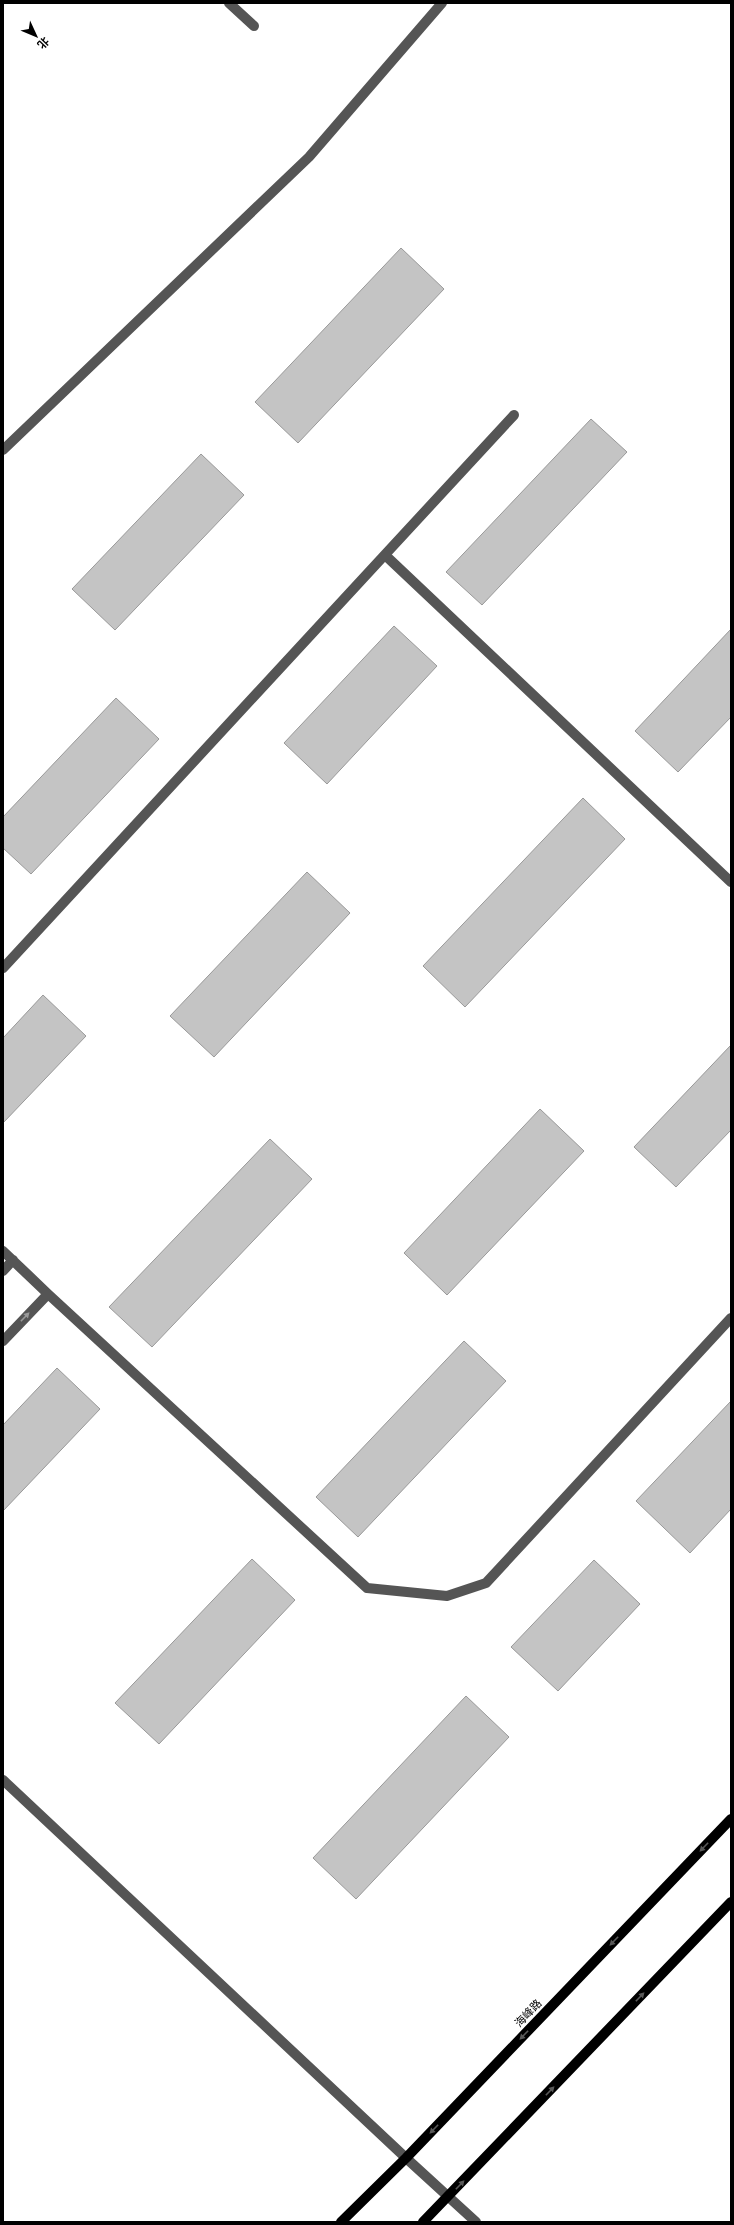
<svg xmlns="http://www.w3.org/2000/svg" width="734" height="2225" font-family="'Asap Condensed','Noto Sans SC',sans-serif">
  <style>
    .building { fill: #c4c4c4; stroke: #999 }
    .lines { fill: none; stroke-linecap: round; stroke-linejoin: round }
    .minor { stroke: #555; stroke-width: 10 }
    .major { stroke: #000; stroke-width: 10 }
    .oneway { fill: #999 }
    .oneway2 { fill: #595959 }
    .labels { text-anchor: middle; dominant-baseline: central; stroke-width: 3.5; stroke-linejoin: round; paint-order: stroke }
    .street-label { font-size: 11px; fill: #000; stroke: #fff }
  </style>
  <rect width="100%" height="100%" fill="#fff"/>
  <!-- building -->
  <path class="building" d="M401 248 444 289 298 443 255 402Z
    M591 419 627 452 482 605 446 572Z
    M201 454 244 495 115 630 72 589Z
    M394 626 437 666 327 784 284 743Z
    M731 629V717L678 772 635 731Z
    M116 698 159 739 31 874 3 848V817Z
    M583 798 625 839 465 1007 423 966Z
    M307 872 350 913 214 1057 170 1016Z
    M43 995 86 1036 3 1123V1038Z
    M731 1045V1130L676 1187 634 1147Z
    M540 1109 584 1151 447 1295 404 1253Z
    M270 1139 312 1179 152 1347 109 1307Z
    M464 1341 506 1381 358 1537 316 1497Z
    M57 1368 100 1409 3 1511V1425Z
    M731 1401V1509L690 1553 636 1501Z
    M252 1559 295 1600 159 1744 115 1703Z
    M594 1560 640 1604 558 1691 511 1647Z
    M466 1696 509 1737 356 1899 313 1858Z"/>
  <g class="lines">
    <!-- minor -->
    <path class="minor" d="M229 3 254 26
      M3 450 309 157 442 3
      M385 555 731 882
      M3 968 514 415
      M3 1251 48 1294 367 1588 447 1596 486 1583 731 1318
      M3 1271 13 1260
      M3 1341 48 1294
      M3 1780 406 2158 476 2222"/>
    <!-- major -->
    <path class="major" d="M341 2222 406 2158 731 1819
      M423 2222 731 1902"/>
  </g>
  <!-- one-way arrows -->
  <defs><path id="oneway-solid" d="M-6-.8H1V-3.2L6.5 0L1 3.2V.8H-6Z"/></defs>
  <use class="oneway" href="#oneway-solid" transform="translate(25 1317) rotate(-46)"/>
  <g class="oneway2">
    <use href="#oneway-solid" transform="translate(704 1847) rotate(134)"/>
    <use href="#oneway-solid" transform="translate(614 1941) rotate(134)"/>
    <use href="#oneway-solid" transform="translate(640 1997) rotate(-46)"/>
    <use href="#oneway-solid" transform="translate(524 2035) rotate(134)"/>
    <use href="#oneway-solid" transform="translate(550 2091) rotate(-46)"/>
    <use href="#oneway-solid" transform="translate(434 2129) rotate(134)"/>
    <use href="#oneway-solid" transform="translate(460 2185) rotate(-46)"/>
  </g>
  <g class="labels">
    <!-- street labels -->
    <g class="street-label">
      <text transform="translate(528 2013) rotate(-46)">海峰路</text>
    </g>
  </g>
  <!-- border -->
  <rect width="734" height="2225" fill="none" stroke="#000000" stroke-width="8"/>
  <!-- north arrow -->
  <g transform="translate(36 36) rotate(134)" stroke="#ffffff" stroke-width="3" paint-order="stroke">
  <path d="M0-3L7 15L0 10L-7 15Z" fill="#000000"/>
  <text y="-6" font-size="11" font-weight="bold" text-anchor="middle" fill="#000000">北</text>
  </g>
</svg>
